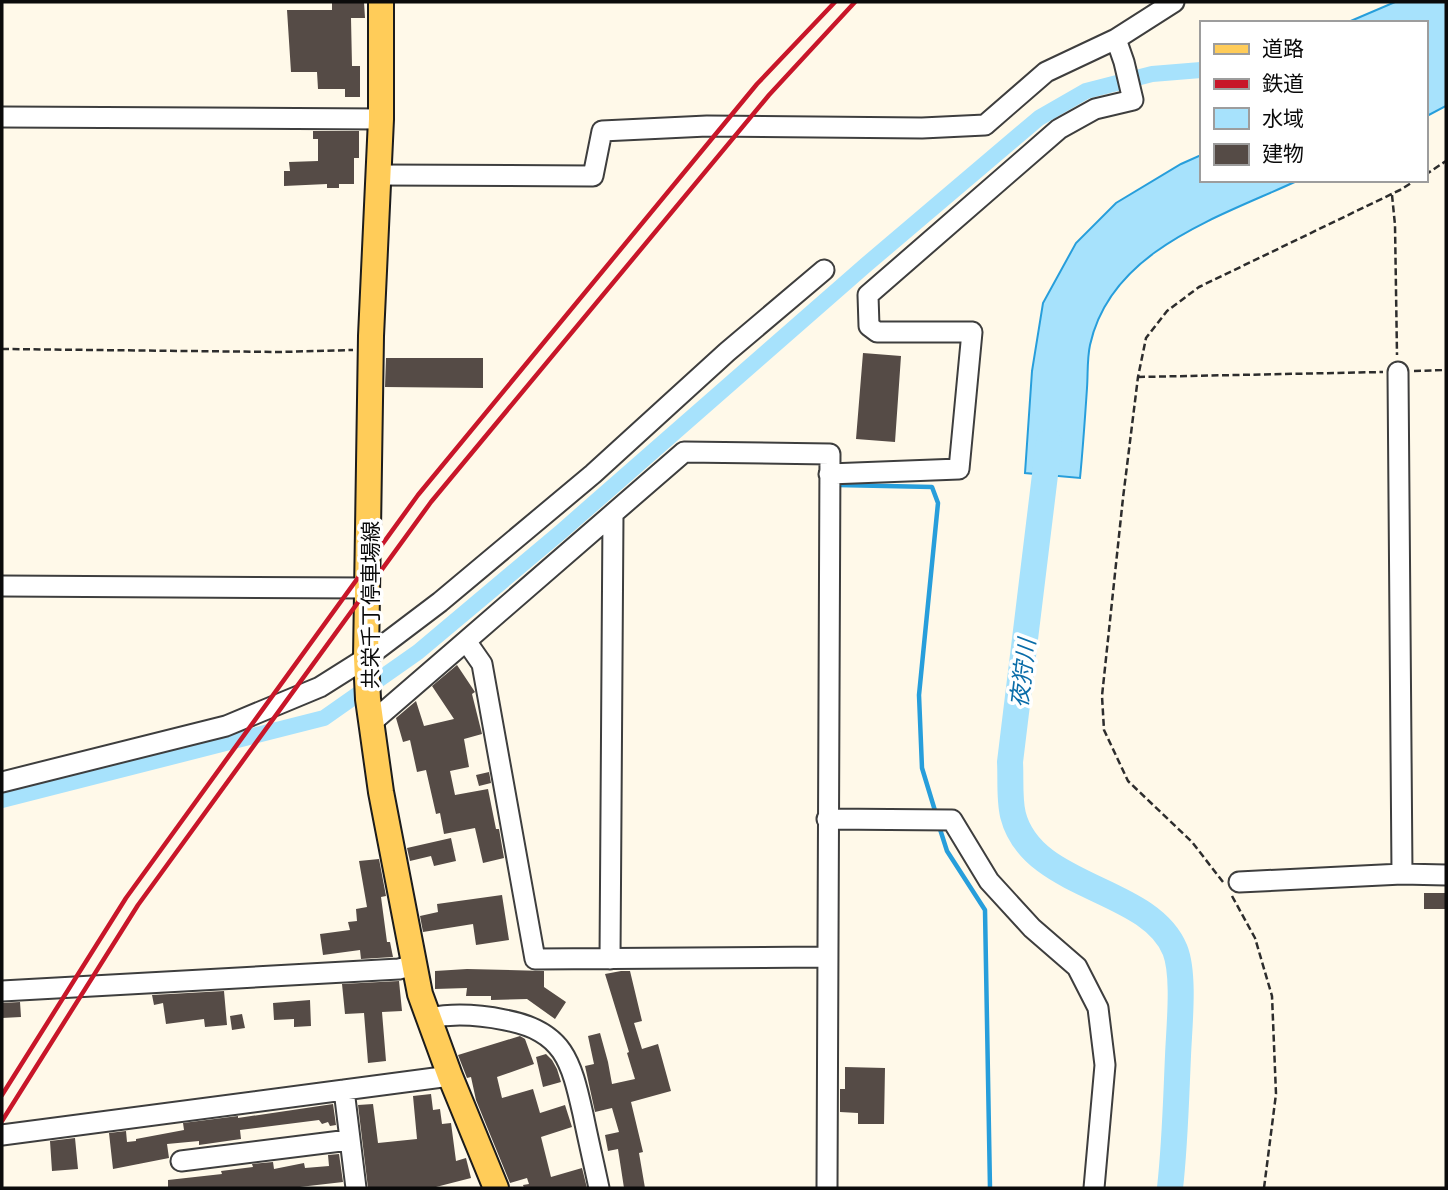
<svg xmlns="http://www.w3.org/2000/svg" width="1448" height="1190" font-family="Literata,'Noto Sans JP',serif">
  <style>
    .water { fill: #a7e2fc; stroke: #279edb; stroke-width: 2 }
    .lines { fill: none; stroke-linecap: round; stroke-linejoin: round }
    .stream { stroke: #279edb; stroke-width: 4.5 }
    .canal { stroke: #a7e2fc; stroke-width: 16 }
    .river { stroke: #a7e2fc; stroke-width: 26 }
    .building { fill: #554b46 }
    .minor-casing { stroke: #3e3e3e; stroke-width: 23 }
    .major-casing { stroke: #1c1c1c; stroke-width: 28 }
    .path { stroke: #2d2d2d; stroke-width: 2.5; stroke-dasharray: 7 3.5; stroke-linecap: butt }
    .minor { stroke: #fff; stroke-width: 19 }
    .major { stroke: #ffcc59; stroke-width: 24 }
    .rail { stroke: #c81629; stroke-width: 4.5 }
    .labels { text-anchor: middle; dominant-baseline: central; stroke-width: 7; stroke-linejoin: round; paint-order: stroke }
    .street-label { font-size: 21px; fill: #0b0b0b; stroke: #fff }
    .water-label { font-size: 23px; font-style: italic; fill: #096ca8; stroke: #fff }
  </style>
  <rect width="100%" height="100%" fill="#fff9e9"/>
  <!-- water -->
  <path class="water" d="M1395 2H1446V106L1425 117V23H1346Z
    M1201 155V180H1299C1220 217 1111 249 1090 345 1087 359 1088 374 1087 388 1085 418 1083 448 1080 478L1025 473 1032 371 1043 303 1076 243 1116 203 1181 164Z"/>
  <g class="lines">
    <!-- stream -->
    <path class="stream" d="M838 485 932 487 938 503 919 695 922 768 936 814
      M939 826 947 851 985 910 990 1188"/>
    <!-- canal -->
    <path class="canal" d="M2 800 324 718 418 652 562 531 867 264 1039 118 1086 91 1152 74 1201 70"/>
    <!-- river -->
    <path class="river" d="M1049 442 1010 762C1011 778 1009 799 1013 815 1032 890 1149 886 1175 950 1185 975 1179 1028 1178 1056 1176 1100 1175 1144 1170 1188"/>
  </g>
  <!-- building -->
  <path class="building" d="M332 2H364L365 18H351L352 66H360V97H345V89H318L317 72H291L287 10H332Z
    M313 131H359V158H354V184H339V188H327V184L284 186V171H290L289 162 318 161V139H313Z
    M863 353 901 356 895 442 856 439Z
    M386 358H483V388L385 387Z
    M457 665 475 692 472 694 482 734 464 739 469 767 450 771 455 795 488 789 496 829H499L504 858 483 863 475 828 444 834 440 813 436 814 426 770 417 772 410 740 403 742 396 718 416 701 424 726 454 719 432 686Z
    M489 772 491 783 479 786 476 775Z
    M451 838 456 861 434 866 431 856 410 861 407 848Z
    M379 859 386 896 381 897 387 942H390L393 957 361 959 360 950 323 955 320 934 350 930 348 922 357 921 356 909 367 907 359 861Z
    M1424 893H1446V909H1424Z
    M502 895 509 940 476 945 473 924 423 932 420 916 438 912 437 904Z
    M467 969 544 971V987L566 1002 555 1019 527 999 491 1000V996H466L467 988 435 989V971Z
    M621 971H630L642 1021 634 1023 642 1049 658 1044 671 1091 631 1102 643 1152 639 1153 645 1188H624L618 1149 608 1151 605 1135 619 1132 612 1108 595 1112 585 1066 594 1064 588 1036 600 1033 608 1062 612 1084 635 1079 627 1053 629 1052 605 974Z
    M399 981 402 1011 382 1012 386 1061 368 1063 364 1013 345 1014 342 984Z
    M224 991 227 1025 205 1027 204 1019 166 1024 163 1003 154 1005 152 995Z
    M310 1000 311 1026 294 1027V1019L274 1020 273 1003Z
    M20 1002 21 1017 2 1018V1003Z
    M242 1014 245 1028 232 1030 230 1016Z
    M520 1036 525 1039 534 1064 497 1077 502 1098 533 1089 540 1113 565 1105 572 1127 541 1137 551 1177 582 1168 587 1188H524L523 1185 529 1184 527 1178 510 1183 476 1100 471 1077 467 1078 458 1055Z
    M546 1054 552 1060 557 1069 561 1082 543 1087 536 1057Z
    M845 1067 885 1068 884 1124H858V1113L840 1112V1089H845Z
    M431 1094 433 1110 440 1109 442 1124 451 1123 456 1161 466 1158 471 1178 432 1188H368L358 1105 373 1104 378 1143 417 1139 413 1096Z
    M333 1104 336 1125 330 1126 328 1122 322 1124 319 1120 240 1130 241 1139 199 1145V1141L167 1144 169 1158 113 1169 109 1133 126 1131 127 1142 136 1141V1139L184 1130 183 1123 238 1116V1118Z
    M75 1138 78 1169 52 1171 50 1141Z
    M339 1154 343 1182 291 1188H168V1180L222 1174 221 1171 253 1167 252 1164 273 1162 274 1169 304 1163 305 1168 329 1166 328 1155Z"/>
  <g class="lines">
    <!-- minor casing -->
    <g class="minor-casing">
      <path id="minor" d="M2 117 381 119
        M378 175 593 176 602 131 707 126 922 128 985 125 1046 72 1116 39
        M1398 372 1402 874
        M829 474 959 469 972 332H877L869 326 868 295 1059 129 1095 109 1133 100 1124 62 1116 39 1174 2
        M2 586 367 588
        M466 641 684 452 830 454 827 1188
        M371 723 466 641 482 664 535 959 827 957
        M2 782 226 726 320 687 366 658 440 602 593 474 727 352 824 270
        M827 819 952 820 989 881 1032 928 1077 967 1098 1008 1105 1065 1094 1188
        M1239 882 1402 874 1446 875
        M610 959 613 514
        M2 991 399 969 415 965
        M430 1018C454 1013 480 1015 505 1020 564 1031 571 1061 583 1114 588 1139 594 1164 599 1188
        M344 1090 356 1188
        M2 1135 450 1076
        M181 1161 349 1140"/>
    </g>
    <!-- major casing -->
    <g class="major-casing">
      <path id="major" d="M381 2V119L371 336 366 658 368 699 381 792 420 994 450 1076 496 1188"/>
    </g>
    <!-- path -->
    <path class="path" d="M1425 175 1446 161
      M1392 195 1395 225 1397 355
      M2 349 280 352 353 350
      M1414 371 1446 370
      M1138 377 1383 372
      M1223 882 1192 842 1128 781 1104 730 1102 696 1123 498 1138 377 1146 338 1167 311 1199 287 1400 190 1416 180
      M1232 896 1255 938 1272 996 1276 1094 1264 1188"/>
    <!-- minor -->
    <use href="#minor" class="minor"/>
    <!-- major -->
    <use href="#major" class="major"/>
    <!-- rail -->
    <path class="rail" d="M2 1095 126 898 418 495 757 84 835 2
      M2 1121 138 905 431 502 769 95 855 2"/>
  </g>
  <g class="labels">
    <!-- street labels -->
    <g class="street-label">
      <text transform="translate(368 605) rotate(-90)">共栄千丁停車場線</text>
    </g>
    <!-- water labels -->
    <g class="water-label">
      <text transform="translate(1021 673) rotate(-83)">夜狩川</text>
    </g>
  </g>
  <!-- border -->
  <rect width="1448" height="1190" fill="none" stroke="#0b0b0b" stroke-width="7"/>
  <!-- legend -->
  <rect x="1200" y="21" width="228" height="161" fill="#ffffff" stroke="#9d9d9d" stroke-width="2"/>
  <rect x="1214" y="44" width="35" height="10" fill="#ffcc59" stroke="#9d9d9d" stroke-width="2"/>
  <text x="1262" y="56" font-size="21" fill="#0b0b0b">道路</text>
  <rect x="1214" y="79" width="35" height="10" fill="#c81629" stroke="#9d9d9d" stroke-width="2"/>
  <text x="1262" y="91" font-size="21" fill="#0b0b0b">鉄道</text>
  <rect x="1214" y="108" width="35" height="21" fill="#a7e2fc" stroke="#9d9d9d" stroke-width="2"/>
  <text x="1262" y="126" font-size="21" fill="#0b0b0b">水域</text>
  <rect x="1214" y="144" width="35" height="21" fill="#554b46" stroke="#9d9d9d" stroke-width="2"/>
  <text x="1262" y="161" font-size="21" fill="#0b0b0b">建物</text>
</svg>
